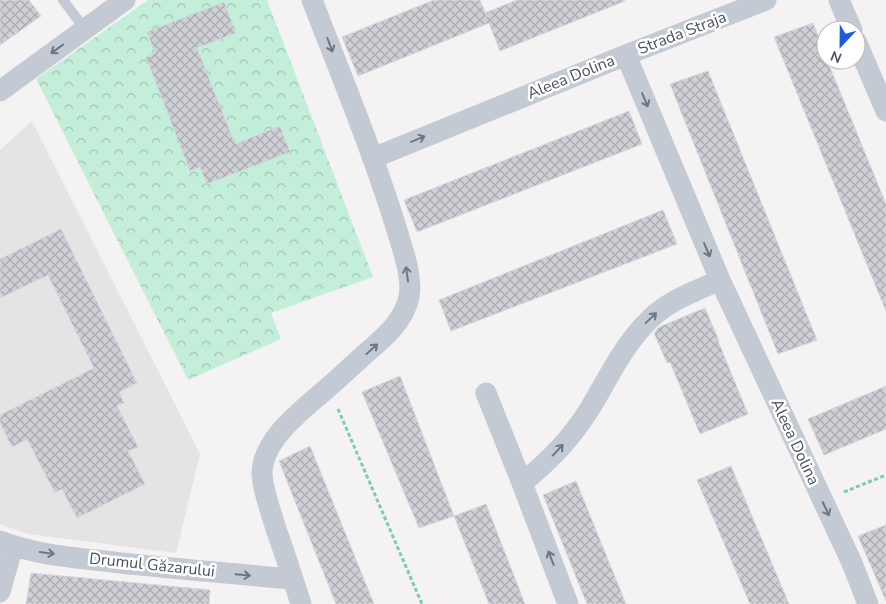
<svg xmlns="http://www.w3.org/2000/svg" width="886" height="604" font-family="'Nunito Sans',sans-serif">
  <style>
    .education { fill: #e5e3e4 }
    .forest { fill: url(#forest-crowns) }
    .building { fill: url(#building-cross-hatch); stroke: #d6d7dd }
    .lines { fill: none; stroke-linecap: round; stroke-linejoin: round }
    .path { stroke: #7bcdaf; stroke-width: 3; stroke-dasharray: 4 2.5; stroke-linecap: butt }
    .service { stroke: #c3cad3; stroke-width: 10 }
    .minor { stroke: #c3cad3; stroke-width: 21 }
    .oneway { stroke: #6e7682 }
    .labels { text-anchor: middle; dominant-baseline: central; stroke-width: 5; stroke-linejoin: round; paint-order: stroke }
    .street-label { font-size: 16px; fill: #4a525f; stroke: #fff }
  </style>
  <defs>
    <pattern id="forest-crowns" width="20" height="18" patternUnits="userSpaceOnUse" patternTransform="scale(1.25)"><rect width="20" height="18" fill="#c3efda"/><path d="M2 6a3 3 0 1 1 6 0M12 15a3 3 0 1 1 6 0" fill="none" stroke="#a0c4b4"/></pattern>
    <pattern id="building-cross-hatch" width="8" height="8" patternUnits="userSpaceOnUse" patternTransform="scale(1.25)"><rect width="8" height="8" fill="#cfd0d6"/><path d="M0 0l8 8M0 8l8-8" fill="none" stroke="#aaabb1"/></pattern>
  </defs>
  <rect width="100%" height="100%" fill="#f4f2f2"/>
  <!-- education -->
  <path class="education" d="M32 121 200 454 176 553 28 534 0 524V150Z"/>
  <!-- forest -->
  <path class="forest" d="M148 0H267L373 277 271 313 281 339 188 380 36 79Z"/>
  <!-- building -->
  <path class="building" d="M0 0H29L41 16 0 45Z
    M434 0H480L487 17 485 13 517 0H624L625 1 500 51 489 23 358 76 342 37Z
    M224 2 236 33 197 48 235 144 280 126 290 152 207 184 200 167 190 171 146 57 155 53 147 32Z
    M813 23 826 57V60H827L886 204V311L774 37Z
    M708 71 817 340 778 354 670 84Z
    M629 111 642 144 417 232 404 200Z
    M663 210 677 244 451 331 439 300Z
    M61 229 137 383 119 392 124 403 117 406 138 447 128 451 145 484 77 518 62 489 55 493 27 439 12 447 0 423V415L94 368 48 275 0 298V259Z
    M705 308 719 341H718L748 414 700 434 670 362 667 363 654 333 659 327Z
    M400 376 454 516 419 528 362 392Z
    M886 386V429L824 455 808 419Z
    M310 446 374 604H336L279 461Z
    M731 466 789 604H750L697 480Z
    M576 481 626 604H587L543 495Z
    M486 504 525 604H489L454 516Z
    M886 525V601L858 536Z
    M31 573 210 590 209 604H26Z"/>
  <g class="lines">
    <!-- path -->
    <path class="path" d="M338 409 422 604
      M844 492 886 475"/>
    <!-- service -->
    <path class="service" d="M63 0 85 29"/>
    <!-- minor -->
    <path class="minor" d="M839 0 852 30
      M856 41 886 111
      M626 55 720 280 852 563 868 604
      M0 91 125 0
      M373 158 626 55 766 0
      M486 393 522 483 568 604
      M522 483C549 461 570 440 589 410 608 379 623 345 650 319 669 300 696 291 720 280
      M0 541C38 556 81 558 121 563 178 569 235 574 293 579
      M0 592 13 546
      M301 604C293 579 285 554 276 529 271 511 263 492 262 474 262 440 301 411 324 391 338 379 352 366 366 353 384 338 404 321 409 297 413 276 402 248 396 227 372 150 341 75 312 0"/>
  </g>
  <!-- one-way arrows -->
  <defs><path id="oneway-shaft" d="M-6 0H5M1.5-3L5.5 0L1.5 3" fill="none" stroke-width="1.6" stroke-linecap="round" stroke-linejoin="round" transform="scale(1.25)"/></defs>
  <g class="oneway">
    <use href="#oneway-shaft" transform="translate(330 45) rotate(69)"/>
    <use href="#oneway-shaft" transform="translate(57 49) rotate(144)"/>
    <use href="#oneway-shaft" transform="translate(645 100) rotate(67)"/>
    <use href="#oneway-shaft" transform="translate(418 139) rotate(-22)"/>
    <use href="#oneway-shaft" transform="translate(707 250) rotate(67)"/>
    <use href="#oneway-shaft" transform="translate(407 274) rotate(-98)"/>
    <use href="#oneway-shaft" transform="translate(651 318) rotate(-43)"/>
    <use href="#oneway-shaft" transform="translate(372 349) rotate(-42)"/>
    <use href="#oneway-shaft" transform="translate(558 450) rotate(-47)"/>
    <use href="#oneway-shaft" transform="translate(826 509) rotate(65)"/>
    <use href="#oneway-shaft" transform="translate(47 553) rotate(8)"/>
    <use href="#oneway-shaft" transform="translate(551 558) rotate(-111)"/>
    <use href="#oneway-shaft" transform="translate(243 575) rotate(5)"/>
  </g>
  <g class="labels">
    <!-- street labels -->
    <g class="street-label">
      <text transform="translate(682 33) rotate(-21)">Strada Straja</text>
      <text transform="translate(571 77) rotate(-22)">Aleea Dolina</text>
      <text transform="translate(795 442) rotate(65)">Aleea Dolina</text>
      <text transform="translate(152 565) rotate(6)">Drumul Găzarului</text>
    </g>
  </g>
  <!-- north arrow -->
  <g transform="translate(841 45) rotate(202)"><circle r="24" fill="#ffffff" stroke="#b7babf"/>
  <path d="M0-4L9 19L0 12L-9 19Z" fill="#1e5be2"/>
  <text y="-8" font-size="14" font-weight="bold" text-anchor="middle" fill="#4a525f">N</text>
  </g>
</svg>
